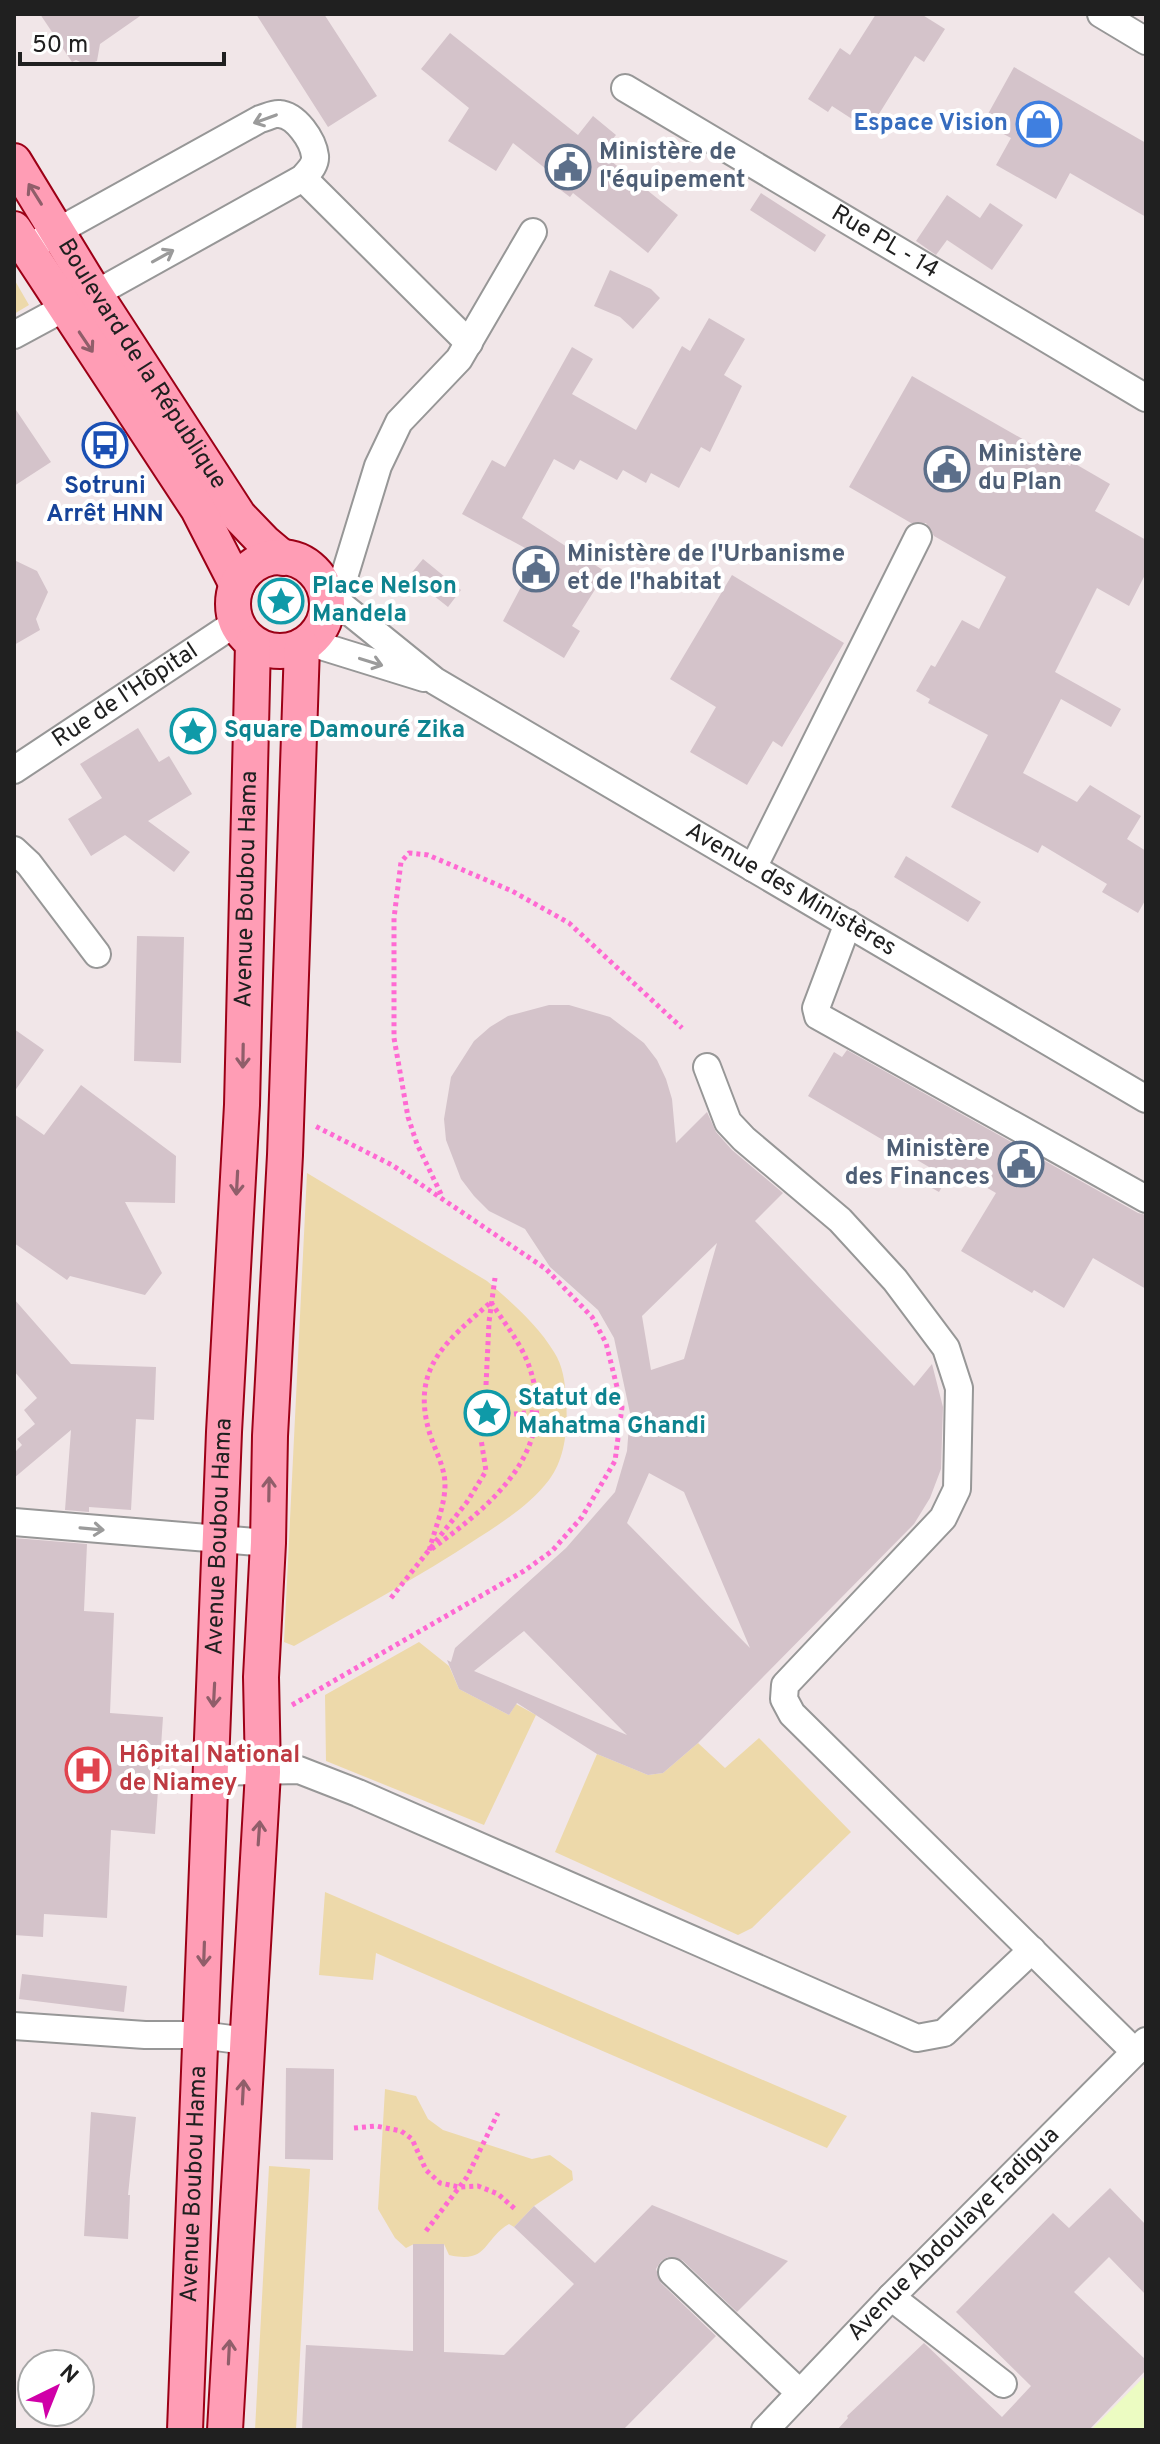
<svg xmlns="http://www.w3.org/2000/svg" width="1160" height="2444" font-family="Overpass,sans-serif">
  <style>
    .grass { fill: #edd9aa }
    .park { fill: #ecfcc2 }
    .building { fill: #d4c3ca; fill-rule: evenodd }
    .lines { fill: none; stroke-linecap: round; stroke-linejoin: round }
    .minor-casing { stroke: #979797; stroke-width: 30 }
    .major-casing { stroke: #9c0016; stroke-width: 38 }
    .path { stroke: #ff69d3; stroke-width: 5; stroke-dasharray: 4 4; stroke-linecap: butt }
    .minor { stroke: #fff; stroke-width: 26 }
    .major { stroke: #ff9db5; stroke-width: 34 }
    .oneway { stroke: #9b9b9b }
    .oneway2 { stroke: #905e6a }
    .labels { text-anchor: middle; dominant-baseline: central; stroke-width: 8; stroke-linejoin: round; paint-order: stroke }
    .shop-label { font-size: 24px; font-weight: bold; fill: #366cbe; stroke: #fff; text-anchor: end }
    .service-label { font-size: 24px; font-weight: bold; fill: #4e5e75; stroke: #fff; text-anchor: start }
    .street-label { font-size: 24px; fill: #202020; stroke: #fff }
    .transit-label { font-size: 24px; font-weight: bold; fill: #164399; stroke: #fff }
    .culture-label { font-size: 24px; font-weight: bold; fill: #0d838f; stroke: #fff; text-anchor: start }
    .health-label { font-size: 24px; font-weight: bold; fill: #be3a42; stroke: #fff; text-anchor: start }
  </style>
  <rect width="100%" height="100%" fill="#f1e6e8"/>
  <!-- grass -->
  <path class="grass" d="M14 279 29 305 14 314Z
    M258 601a23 23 0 1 1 46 0a23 23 0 1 1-46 0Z
    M307 1173 487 1281C511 1302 537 1324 554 1352 563 1366 565 1382 566 1398 568 1425 566 1458 549 1480 531 1504 503 1522 478 1538 419 1577 356 1611 294 1646L284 1642Z
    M419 1642 449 1666 459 1689 509 1715 516 1704 536 1715 484 1825 326 1761 325 1695Z
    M759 1738 851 1832 752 1928 738 1935 555 1852 597 1754 648 1775 663 1773 698 1743 725 1768Z
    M325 1892 847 2116 827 2148 376 1953 373 1980 319 1975Z
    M385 2089 416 2096 428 2119 443 2130 532 2159 550 2155 572 2171 573 2180 534 2206 514 2227 509 2224C482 2240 489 2264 449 2255L444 2244H414L406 2248 395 2238 378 2209Z
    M269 2166 310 2169 296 2430H255Z"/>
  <!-- park -->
  <path class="park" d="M1146 2375V2430H1091Z"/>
  <!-- building -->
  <path class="building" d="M40 14H143L100 44 97 61 87 65 76 60 72 62Z
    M256 14H324L377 96 328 127Z
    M876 14H921L945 29 924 62 915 56 869 130 832 106 828 112 808 99 840 48 850 55Z
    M450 33 578 135 593 116 616 135 601 153 678 215 648 253 573 193 570 197 550 182 555 176 513 143 496 171 448 141 469 108 421 69Z
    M1014 67 1146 143V217L1070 173 1056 199 996 165 1011 138 983 123Z
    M761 193 826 235 815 252 750 210Z
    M947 195 980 218 990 203 1023 225 992 270 947 240 936 255 916 241Z
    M610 270 651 289 660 298 633 329 620 317 594 306Z
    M709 318 745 339 724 375 742 386 710 452 701 447 679 488 651 473 646 483 623 470 617 480 580 460 574 470 554 459 522 518 606 572 572 626 580 631 564 658 503 621 538 555 462 514 492 460 505 467 572 347 593 359 572 394 636 430 682 346 690 351Z
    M912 376 1070 466 1072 462 1110 484 1095 511 1146 540V573L1129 606 1097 588 1055 672 1121 709 1111 727 1061 699 1023 773 1077 802 1090 785 1141 816 1127 839 1146 851V899L1138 913 1102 892 1107 884 1042 845 1038 853 951 807 988 735 928 703 930 699 916 691 931 665 935 667 962 620 979 629 1006 577 934 536 926 523H911L849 487Z
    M14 407 51 462 14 486Z
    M423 559 461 590 448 607 409 576Z
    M14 560 37 571 48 592 36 619 40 630 14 645Z
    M732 575 844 643 782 747 773 741 747 785 690 752 716 707 670 679Z
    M138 728 159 762 169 756 192 794 148 821 190 852 174 872 125 835 91 856 68 819 102 798 80 764Z
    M906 856 981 902 968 922 894 877Z
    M137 936 184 937 181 1063 134 1061Z
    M549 1005H569L610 1017 644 1043 657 1060 666 1079 672 1099 676 1143 707 1112 716 1132 732 1150 783 1193 755 1221 914 1386 932 1364 943 1407 941 1469 930 1498 914 1524 698 1743 663 1773 648 1775 597 1754 517 1703 509 1715 459 1689 447 1660 451 1662 455 1648 566 1548 615 1492 627 1451 630 1413 614 1338 598 1310 550 1267 525 1229 489 1211 474 1196 461 1179 446 1140 444 1119 451 1077 474 1041 490 1027 508 1016ZM717 1243 684 1359 651 1370 642 1316ZM649 1473 684 1492 750 1648 627 1523ZM524 1631 627 1735 474 1671Z
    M14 1029 44 1050 14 1092Z
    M847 1050 1138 1213 1146 1215V1289L1093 1258 1064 1308 1034 1290 1032 1293 961 1251 996 1193 953 1168 939 1192 921 1182 929 1167 808 1096 834 1052 842 1057Z
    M81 1085 176 1156 175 1203 125 1202 162 1273 145 1295 70 1276 67 1280 14 1243V1114L44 1135Z
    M14 1299 71 1364 156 1367 154 1420 136 1419 131 1510 89 1507V1512L65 1510 71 1430 14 1478V1453L22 1445 17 1439 35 1424 24 1410 37 1398 14 1371Z
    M14 1538 87 1544 84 1611 114 1613 110 1713 163 1717 155 1834 111 1830 107 1918 44 1914 43 1937 14 1935Z
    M22 1974 127 1986 124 2012 19 1999Z
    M286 2068 334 2069 333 2160 285 2159Z
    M91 2112 136 2117 128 2195H130L128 2239 84 2236Z
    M1110 2188 1146 2225V2295L1109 2257 1074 2292 1146 2360V2370L1089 2430H837L848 2418 847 2416 924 2343 1002 2417 1031 2386 956 2312 1053 2213 1069 2228Z
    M652 2205 788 2261 737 2312 682 2260 668 2257 661 2261 656 2269 661 2283 716 2336 623 2430H302L306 2345 413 2351V2244H444V2352L504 2355 574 2284 514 2227 534 2206 595 2263Z"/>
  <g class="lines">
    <!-- minor casing -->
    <g class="minor-casing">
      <g id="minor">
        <path d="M1101 14 1146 41"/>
        <path id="s1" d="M625 88 1146 398"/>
        <path d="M303 178 469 343"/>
        <path d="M14 335 64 308 95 294 303 178C308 172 316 165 315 156 313 140 296 115 279 114 274 113 265 118 260 119L40 241"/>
        <path id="s2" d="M325 592 435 681 1146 1099"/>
        <path d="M337 600 378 466 399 422 459 359 533 232"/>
        <path d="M308 642 424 678"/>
        <path id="s3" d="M14 770 237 622"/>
        <path d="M14 850 29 864 97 954"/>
        <path d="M753 868 918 537"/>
        <path d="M848 923 816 1008 818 1016 1146 1199"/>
        <path d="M707 1067 728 1122 744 1139 840 1220 895 1280 946 1348 959 1388 957 1489 943 1518 785 1685 784 1699 792 1714 1135 2052"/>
        <path d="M14 1522 268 1543"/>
        <path d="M211 1772 299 1770 358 1793 917 2038 944 2033 1032 1950"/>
        <path d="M14 2026 145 2035H201L246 2041"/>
        <path d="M672 2272 800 2393"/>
        <path d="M891 2297 1003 2384"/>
        <path id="s4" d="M765 2430 891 2297 1146 2041"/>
      </g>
    </g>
    <!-- major casing -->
    <g class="major-casing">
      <g id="major">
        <path id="s5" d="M14 161 95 294 239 516 264 542 283 558"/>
        <path d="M14 229 198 509 237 585"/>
        <circle cx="280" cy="604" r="47"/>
        <path id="s6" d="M185 2430 224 1432 242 1105 253 643"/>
        <path d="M225 2430 263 1772 261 1677 268 1543 270 1436 285 1155 302 646"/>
      </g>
    </g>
    <!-- path -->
    <path class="path" d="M441 1194 417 1144 408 1117 394 1038V918L401 862 409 853 428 855 512 891 569 923 682 1028
      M491 1302C504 1323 521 1343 529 1366 560 1452 490 1506 429 1551 434 1531 445 1506 445 1485 445 1466 434 1449 429 1431 411 1367 447 1341 491 1302Z
      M486 1385 489 1322 495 1278
      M514 1414 536 1412
      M391 1598 467 1502 486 1471 481 1439
      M292 1705 524 1571 552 1551 582 1517 615 1461 622 1407 606 1343 592 1317 546 1269 392 1165 315 1126
      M354 2128 376 2126 401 2131 412 2139 426 2170 440 2183 459 2187 478 2186 498 2194 515 2209
      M426 2231 467 2177 498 2113"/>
    <!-- minor -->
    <use href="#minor" class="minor"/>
    <!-- major -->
    <use href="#major" class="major"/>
  </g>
  <!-- one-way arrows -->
  <defs><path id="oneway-shaft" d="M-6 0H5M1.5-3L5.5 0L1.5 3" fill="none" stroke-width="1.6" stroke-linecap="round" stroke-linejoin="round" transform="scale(2)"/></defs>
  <g class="oneway">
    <use href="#oneway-shaft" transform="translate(265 119) rotate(160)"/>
    <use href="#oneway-shaft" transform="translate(163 256) rotate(-29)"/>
    <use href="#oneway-shaft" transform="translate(371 662) rotate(17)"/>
    <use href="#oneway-shaft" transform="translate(92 1529) rotate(5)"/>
  </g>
  <g class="oneway2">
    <use href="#oneway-shaft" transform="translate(35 194) rotate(-122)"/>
    <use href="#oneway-shaft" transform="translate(86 342) rotate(56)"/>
    <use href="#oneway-shaft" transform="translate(243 1056) rotate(91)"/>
    <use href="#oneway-shaft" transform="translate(237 1183) rotate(93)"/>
    <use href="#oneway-shaft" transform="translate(269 1489) rotate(-89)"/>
    <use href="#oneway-shaft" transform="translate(214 1695) rotate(93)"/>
    <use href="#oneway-shaft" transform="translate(259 1833) rotate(-86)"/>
    <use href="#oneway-shaft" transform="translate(204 1954) rotate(92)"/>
    <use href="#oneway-shaft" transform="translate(243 2092) rotate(-87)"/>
    <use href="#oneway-shaft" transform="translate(229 2352) rotate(-87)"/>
  </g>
  <!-- icons -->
  <defs>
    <g id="shop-ring" transform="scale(2.3)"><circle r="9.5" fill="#fff" stroke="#3f7fe0" stroke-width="1.5"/><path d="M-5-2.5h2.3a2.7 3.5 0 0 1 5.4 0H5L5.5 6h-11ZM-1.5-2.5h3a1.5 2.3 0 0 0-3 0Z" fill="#3f7fe0"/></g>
    <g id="civic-ring" transform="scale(2.3)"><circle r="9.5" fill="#fff" stroke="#5c6f8a" stroke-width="1.5"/><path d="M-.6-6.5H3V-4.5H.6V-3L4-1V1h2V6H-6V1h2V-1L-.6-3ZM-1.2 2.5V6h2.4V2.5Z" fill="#5c6f8a"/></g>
    <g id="bus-ring" transform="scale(2.3)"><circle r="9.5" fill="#fff" stroke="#1a4fb4" stroke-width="1.5"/><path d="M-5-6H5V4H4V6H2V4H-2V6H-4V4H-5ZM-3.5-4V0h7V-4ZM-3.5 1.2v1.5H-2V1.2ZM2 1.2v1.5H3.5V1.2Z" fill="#1a4fb4"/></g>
    <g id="sight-ring" transform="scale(2.3)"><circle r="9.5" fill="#fff" stroke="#0f9aa8" stroke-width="1.5"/><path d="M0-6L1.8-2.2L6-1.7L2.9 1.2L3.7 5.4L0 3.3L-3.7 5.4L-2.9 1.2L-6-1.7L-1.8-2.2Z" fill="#0f9aa8"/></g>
    <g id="hospital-ring" transform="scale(2.3)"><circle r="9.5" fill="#fff" stroke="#e0444e" stroke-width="1.5"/><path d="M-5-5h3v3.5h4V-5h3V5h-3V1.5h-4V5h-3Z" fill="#e0444e"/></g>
  </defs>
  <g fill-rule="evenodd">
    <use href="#shop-ring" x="1039" y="124"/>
    <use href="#civic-ring" x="568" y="167"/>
    <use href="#bus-ring" x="105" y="445"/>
    <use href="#civic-ring" x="947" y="469"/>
    <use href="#civic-ring" x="536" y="569"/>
    <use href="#sight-ring" x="281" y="601"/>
    <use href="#sight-ring" x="193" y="731"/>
    <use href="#civic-ring" x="1021" y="1164"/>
    <use href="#sight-ring" x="487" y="1413"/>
    <use href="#hospital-ring" x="88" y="1770"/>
  </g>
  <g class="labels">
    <!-- shop labels -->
    <g class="shop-label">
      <text x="1008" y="124">Espace Vision</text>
    </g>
    <!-- service labels -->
    <g class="service-label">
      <text x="599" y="153">Ministère de<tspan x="599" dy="28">l'équipement</tspan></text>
      <text x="978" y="455">Ministère<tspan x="978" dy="28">du Plan</tspan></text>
      <text x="567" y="555">Ministère de l'Urbanisme<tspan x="567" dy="28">et de l'habitat</tspan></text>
      <text x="990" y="1150" text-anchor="end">Ministère<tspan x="990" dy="28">des Finances</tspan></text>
    </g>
    <!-- street labels -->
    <g class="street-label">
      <text stroke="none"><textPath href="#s1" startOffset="302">Rue PL - 14</textPath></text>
      <text stroke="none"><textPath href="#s5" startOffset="240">Boulevard de la République</textPath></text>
      <text stroke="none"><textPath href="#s3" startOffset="134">Rue de l'Hôpital</textPath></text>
      <text stroke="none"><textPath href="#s6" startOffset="1542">Avenue Boubou Hama</textPath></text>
      <text stroke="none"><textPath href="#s2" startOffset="554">Avenue des Ministères</textPath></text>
      <text stroke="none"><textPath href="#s6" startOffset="894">Avenue Boubou Hama</textPath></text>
      <text stroke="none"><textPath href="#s6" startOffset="246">Avenue Boubou Hama</textPath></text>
      <text stroke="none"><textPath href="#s4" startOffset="272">Avenue Abdoulaye Fadigua</textPath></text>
    </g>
    <!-- transit labels -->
    <g class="transit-label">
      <text x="105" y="487">Sotruni<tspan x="105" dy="28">Arrêt HNN</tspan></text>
    </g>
    <!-- culture labels -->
    <g class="culture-label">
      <text x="312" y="587">Place Nelson<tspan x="312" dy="28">Mandela</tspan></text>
      <text x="224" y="731">Square Damouré Zika</text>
      <text x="518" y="1399">Statut de<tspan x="518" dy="28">Mahatma Ghandi</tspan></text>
    </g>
    <!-- health labels -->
    <g class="health-label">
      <text x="119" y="1756">Hôpital National<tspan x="119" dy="28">de Niamey</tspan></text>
    </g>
  </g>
  <!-- border -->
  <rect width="1160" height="2444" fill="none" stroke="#202020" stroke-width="32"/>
  <!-- north arrow -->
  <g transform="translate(56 2388) rotate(43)"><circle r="38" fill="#ffffff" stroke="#a6a6a6" stroke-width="2"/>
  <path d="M0-6L14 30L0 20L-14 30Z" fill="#d000a8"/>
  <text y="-12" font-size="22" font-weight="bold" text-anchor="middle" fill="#202020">N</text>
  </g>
  <!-- scale -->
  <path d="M20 52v12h204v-12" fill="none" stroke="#202020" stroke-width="4"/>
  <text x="32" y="52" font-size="24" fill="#202020" stroke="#ffffff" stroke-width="6" paint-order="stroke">50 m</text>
</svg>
